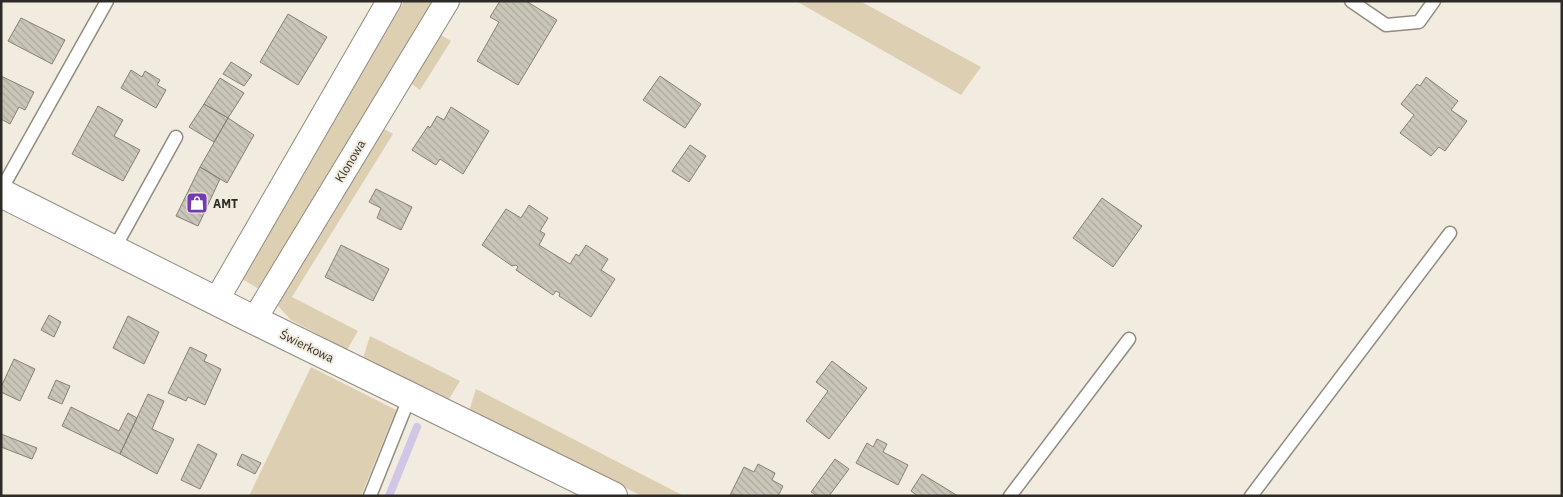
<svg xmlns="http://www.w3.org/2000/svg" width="1563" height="497" font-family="'IBM Plex Sans',sans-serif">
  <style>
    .green { fill: #ddcfb2 }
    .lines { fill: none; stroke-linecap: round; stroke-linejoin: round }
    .stream { stroke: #d1c6e5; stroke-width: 8 }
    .building { fill: url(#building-back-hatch); stroke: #868075 }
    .service-casing { stroke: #918c81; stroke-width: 15 }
    .minor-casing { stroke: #918c81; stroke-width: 26 }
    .tertiary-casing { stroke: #918c81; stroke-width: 30 }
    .service { stroke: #fff; stroke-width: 12 }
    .minor { stroke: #fff; stroke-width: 24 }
    .tertiary { stroke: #fff; stroke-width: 28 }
    .labels { text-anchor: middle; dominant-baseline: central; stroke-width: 4; stroke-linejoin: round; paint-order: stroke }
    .street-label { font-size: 12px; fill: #2e2b27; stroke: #f2ece0 }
    .poi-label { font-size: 12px; font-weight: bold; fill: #2e2b27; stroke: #f2ece0; text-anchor: start }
  </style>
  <defs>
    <pattern id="building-back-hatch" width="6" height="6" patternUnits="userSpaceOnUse" patternTransform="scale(1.25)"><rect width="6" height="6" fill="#cbc6ba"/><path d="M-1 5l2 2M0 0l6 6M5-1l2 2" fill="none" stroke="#afaaa0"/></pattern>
  </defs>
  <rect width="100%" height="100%" fill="#f2ece0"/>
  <!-- green -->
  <path class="green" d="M404 1H432L259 289 240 278Z
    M796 1H860L981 67 961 95Z
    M436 32 451 41 420 90 408 81Z
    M381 127 393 134 292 297 358 331 347 350 291 320 278 306V299Z
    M370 336 460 381 449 399 363 358Z
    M311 367 396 410 361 496H249Z
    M476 389 684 496H642L469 411Z"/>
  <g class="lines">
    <!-- stream -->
    <path class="stream" d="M389 496 417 427"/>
  </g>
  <!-- building -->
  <path class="building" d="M500 1H526L557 20 518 85 477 61 499 22 490 17Z
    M288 14 327 37 298 85 260 62Z
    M21 18 65 40 52 64 8 41Z
    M231 62 252 75 244 86 223 74Z
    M131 70 142 77 145 71 160 80 157 85 166 90 156 108 121 88Z
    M1 76 34 92 25 110 19 107 10 124 1 119Z
    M660 76 701 104 685 128 643 100Z
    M1426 77 1458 101 1451 110 1467 121 1445 151 1439 147 1431 156 1400 133 1414 115 1401 104 1417 84 1420 86Z
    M220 78 244 93 228 118 204 104Z
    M204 104 228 118 214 142 189 127Z
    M98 106 123 120 114 136 140 150 123 181 72 154Z
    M451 107 489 131 463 174 440 159 436 165 412 150 428 126 430 128 437 116 444 120Z
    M228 118 254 135 227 183 200 167Z
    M690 145 706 156 689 182 672 171Z
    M200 167 220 179 198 226 176 216Z
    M376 189 412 207 401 230 377 218 381 208 369 202Z
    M1102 198 1142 226 1113 267 1073 238Z
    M529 205 548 218 540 231 545 234 539 245 570 264 576 254 579 256 586 245 608 259 601 270 615 279 591 317 559 296 560 293 556 291 553 295 516 270 518 267 516 265 512 266 482 245 506 209 521 218Z
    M341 245 389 269 373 301 325 277Z
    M49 315 61 322 54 337 41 330Z
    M128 316 159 332 144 364 113 348Z
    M190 347 207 355 204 361 221 369 205 405 188 397 186 401 168 393Z
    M14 359 35 369 20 401 1 392V387Z
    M832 361 867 388 829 439 806 421 828 391 816 382Z
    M56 380 70 386 62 404 48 398Z
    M148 394 164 401 152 429 174 439 157 474 120 454Z
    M71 407 119 431 128 413 137 418 120 454 62 426Z
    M1 434 37 448 32 459 1 447Z
    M877 439 887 444 883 452 908 465 898 485 856 463 867 443 873 447Z
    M198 444 217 454 200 489 181 480Z
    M242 454 261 463 255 474 237 465Z
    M835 459 849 469 829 496H817L811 492Z
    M758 464 775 473 772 480 783 486 778 496 730 495 744 467 754 472Z
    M922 474 958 496H918L911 491Z"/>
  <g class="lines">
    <!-- service casing -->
    <g class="service-casing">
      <path id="service" d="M1351 1 1386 25 1419 22 1434 1
        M1 190 107 1
        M114 249 176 137
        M370 496 410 396
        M1010 496 1129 339
        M1251 496 1450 233"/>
    </g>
    <!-- minor casing -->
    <g class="minor-casing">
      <path id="minor" d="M216 301 389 1
        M254 320 447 1"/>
    </g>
    <!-- tertiary casing -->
    <g class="tertiary-casing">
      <path id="tertiary" d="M1 193 254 320 613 496"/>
    </g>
    <!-- service -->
    <use href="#service" class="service"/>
    <!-- minor -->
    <use href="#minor" class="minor"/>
    <!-- tertiary -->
    <use href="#tertiary" class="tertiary"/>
  </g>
  <!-- icons -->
  <defs>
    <g id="shop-square" transform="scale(1.125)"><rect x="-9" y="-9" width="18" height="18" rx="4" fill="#723bb2" stroke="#f2ece0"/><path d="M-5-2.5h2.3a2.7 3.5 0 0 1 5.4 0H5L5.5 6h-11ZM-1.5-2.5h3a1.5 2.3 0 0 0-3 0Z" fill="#fff"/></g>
  </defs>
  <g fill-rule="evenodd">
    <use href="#shop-square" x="197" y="203"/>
  </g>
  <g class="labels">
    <!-- street labels -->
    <g class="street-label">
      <text transform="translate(350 161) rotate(-59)">Klonowa</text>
      <text transform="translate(307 346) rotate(26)">Świerkowa</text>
    </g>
    <!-- poi labels -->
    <g class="poi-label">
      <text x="213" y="203">AMT</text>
    </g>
  </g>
  <!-- border -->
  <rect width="1563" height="497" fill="none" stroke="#2e2b27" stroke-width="5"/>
</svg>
